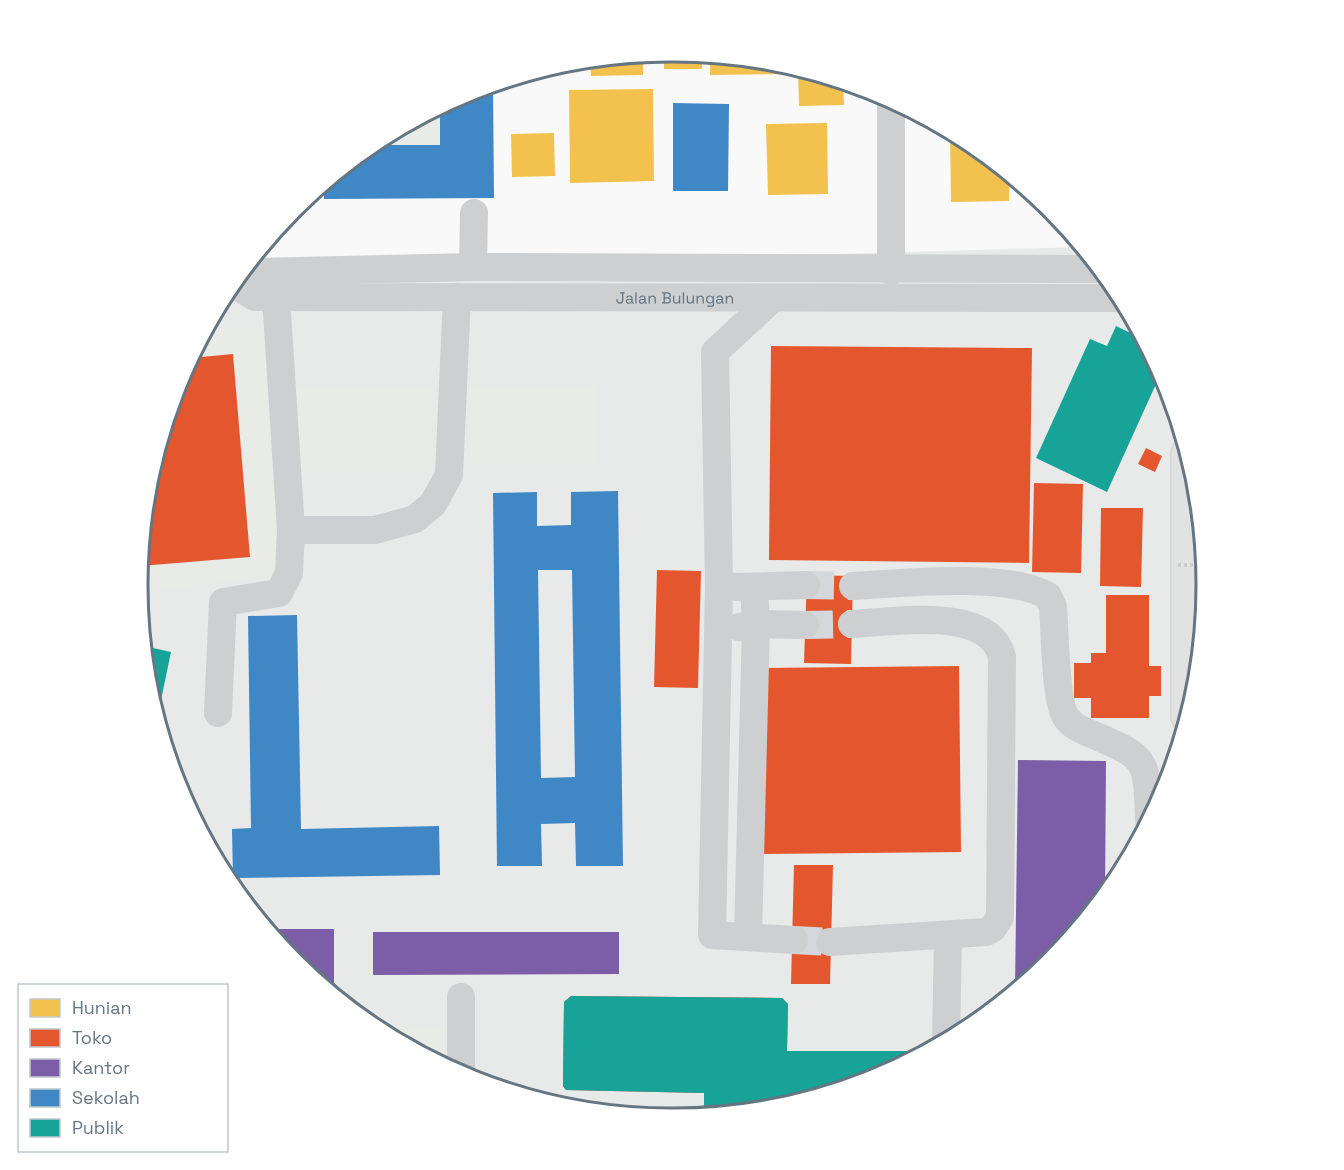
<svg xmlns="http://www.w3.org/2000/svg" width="1344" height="1170" font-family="'Space Grotesk',sans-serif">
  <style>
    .built { fill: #e8e9e9 }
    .green { fill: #e8ebe6 }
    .homes { fill: #f2c14e }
    .shops { fill: #e4572e }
    .offices { fill: #7b5ea7 }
    .schools { fill: #3f88c5; fill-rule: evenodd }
    .public { fill: #17a398 }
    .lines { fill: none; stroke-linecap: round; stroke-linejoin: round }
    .minor-tunnel { stroke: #d4d8dc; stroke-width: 28; stroke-dasharray: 28 14; stroke-linecap: butt }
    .major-casing { stroke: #d5d6d7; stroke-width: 36 }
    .minor { stroke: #cecfd0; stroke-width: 28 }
    .major { stroke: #e1e2e2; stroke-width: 33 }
    .path-bridge { stroke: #cbcccd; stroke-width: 4; stroke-dasharray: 3 3; stroke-linecap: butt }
    .labels { text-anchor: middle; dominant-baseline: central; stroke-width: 6; stroke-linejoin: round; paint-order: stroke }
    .street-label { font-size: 16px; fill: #657683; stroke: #fff }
    .rim { fill: none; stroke: #657683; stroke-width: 3 }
  </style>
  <rect width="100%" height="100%" fill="#f9f9f9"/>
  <!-- built -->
  <path class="built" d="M1082 247 1116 289 1165 381 1196 481 1206 585 1196 690 1165 790 1116 882 1049 963 968 1029 876 1078 776 1109 672 1119 567 1109 467 1078 375 1029 294 962 228 881 179 789 148 689 138 585 148 480 179 380 228 288 801 255Z"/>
  <!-- green -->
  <path class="green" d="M440 107V145H370L376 141Z
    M206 329H268L282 573 139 594 148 480 179 380Z
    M594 385 596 463 471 465 469 387Z
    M432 387 433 471 296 473 295 389Z
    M373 1027H444V1066L375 1029Z"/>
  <!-- homes -->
  <path class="homes" d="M672 51 702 54V69H664V52Z
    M643 54V75L591 76 590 59Z
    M710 55 777 61 792 66V74L710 75Z
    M798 68 843 82 844 105 799 106Z
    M653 89 654 181 570 183 569 90Z
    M827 123 828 194 768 195 766 124Z
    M950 131 969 141 1009 174V201L951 202Z
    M554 133 555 176 512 177 511 134Z"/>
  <!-- shops -->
  <path class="shops" d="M771 346 1032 348 1029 563 769 560Z
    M233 354 250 557 140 566 148 480 179 380 191 358Z
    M1146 448 1162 456 1155 472 1138 464Z
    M1034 483 1083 484 1081 573 1032 572Z
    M1101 508H1143L1141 587 1100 586Z
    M657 570 701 571 698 688 654 687Z
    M807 575 853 576 851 664 804 663Z
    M1106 595H1149V666H1161V696H1149V718H1091V698H1074V663H1091V653H1106Z
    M959 666 961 852 764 854 762 668Z
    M794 865H833L830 984H791Z
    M571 996 782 998 788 1004 787 1051H914L920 1055 876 1078 776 1109 704 1116V1093L566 1090 563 1086 564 1002Z"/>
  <!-- offices -->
  <path class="offices" d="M1018 760 1106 761 1105 896 1049 963 1015 991Z
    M267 929H334V995L294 962Z
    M373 932H619V974L373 975Z"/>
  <!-- schools -->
  <path class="schools" d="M493 84 494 198 324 199V183L370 145H440V107L468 92Z
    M673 103 729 104 728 191H673Z
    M618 491 623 866H576L575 823 541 824 542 866H497L493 493 537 492V526L571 525V492ZM538 570H572L575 777 541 778Z
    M297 615 301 829 439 826 440 875 233 878 232 829 251 828 248 616Z"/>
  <!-- public -->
  <path class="public" d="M1116 326 1143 339 1154 359 1150 366 1161 373 1107 492 1036 458 1090 339 1107 346Z
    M144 646 171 652 157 719 148 689Z
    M571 996 782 998 788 1004 787 1051H914L920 1055 876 1078 776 1109 704 1116V1093L566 1090 563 1086 564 1002Z"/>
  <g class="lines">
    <!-- minor-tunnel -->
    <path class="minor-tunnel" d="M806 585 853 586
      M805 625 852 624
      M794 940 830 942"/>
    <!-- major casing -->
    <g class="major-casing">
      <path id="major" d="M1188 454V716"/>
    </g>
    <!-- minor -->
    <g class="minor">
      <path d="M891 99V271"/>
      <path d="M473 267 474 213"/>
      <path d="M234 281 253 272 473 267 1100 269"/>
      <path id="s1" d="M232 283 255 297 1121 298"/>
      <path d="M773 298 715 352 719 586 712 935 794 940"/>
      <path d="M291 530H375L415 519 433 504 449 475 457 297"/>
      <path d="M853 586C901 583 1008 572 1048 596L1053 607C1055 630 1055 701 1066 717 1072 726 1080 729 1089 733 1147 758 1147 756 1149 821"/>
      <path d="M736 587 806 585"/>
      <path d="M739 627 756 624 805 625"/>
      <path d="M218 713 223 602 279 593 289 573 291 530 276 297"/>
      <path d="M748 937 756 624 754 587"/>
      <path d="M830 942 986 932 993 928 1000 917 1002 657C990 605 891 622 852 624"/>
      <path d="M946 1041 948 936"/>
      <path d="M461 1075V997"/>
    </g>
    <!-- major -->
    <use href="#major" class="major"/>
    <!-- path-bridge -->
    <path class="path-bridge" d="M1178 565H1204"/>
  </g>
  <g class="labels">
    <!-- street labels -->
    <g class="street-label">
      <text stroke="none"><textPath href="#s1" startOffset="447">Jalan Bulungan</textPath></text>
    </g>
  </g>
  <!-- crop -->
  <path d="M0 0H1344V1170H0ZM671 62H673A523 523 0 0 1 1196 585V585A523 523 0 0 1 673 1108H671A523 523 0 0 1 148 585V585A523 523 0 0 1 671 62Z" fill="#fff" fill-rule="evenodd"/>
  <path class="rim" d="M671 62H673A523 523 0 0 1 1196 585V585A523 523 0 0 1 673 1108H671A523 523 0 0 1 148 585V585A523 523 0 0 1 671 62Z"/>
  <!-- legend -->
  <rect x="18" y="984" width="210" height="168" fill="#ffffff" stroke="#c1c8cd" stroke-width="1.5"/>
  <rect x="30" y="999" width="30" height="18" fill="#f2c14e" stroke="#c1c8cd" stroke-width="1.5"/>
  <text x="72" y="1014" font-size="18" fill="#657683">Hunian</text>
  <rect x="30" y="1029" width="30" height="18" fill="#e4572e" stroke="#c1c8cd" stroke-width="1.5"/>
  <text x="72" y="1044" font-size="18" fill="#657683">Toko</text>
  <rect x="30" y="1059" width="30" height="18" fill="#7b5ea7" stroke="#c1c8cd" stroke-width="1.5"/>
  <text x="72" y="1074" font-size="18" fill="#657683">Kantor</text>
  <rect x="30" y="1089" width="30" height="18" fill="#3f88c5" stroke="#c1c8cd" stroke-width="1.5"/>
  <text x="72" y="1104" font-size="18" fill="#657683">Sekolah</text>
  <rect x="30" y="1119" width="30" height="18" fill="#17a398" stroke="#c1c8cd" stroke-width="1.5"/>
  <text x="72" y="1134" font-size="18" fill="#657683">Publik</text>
</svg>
